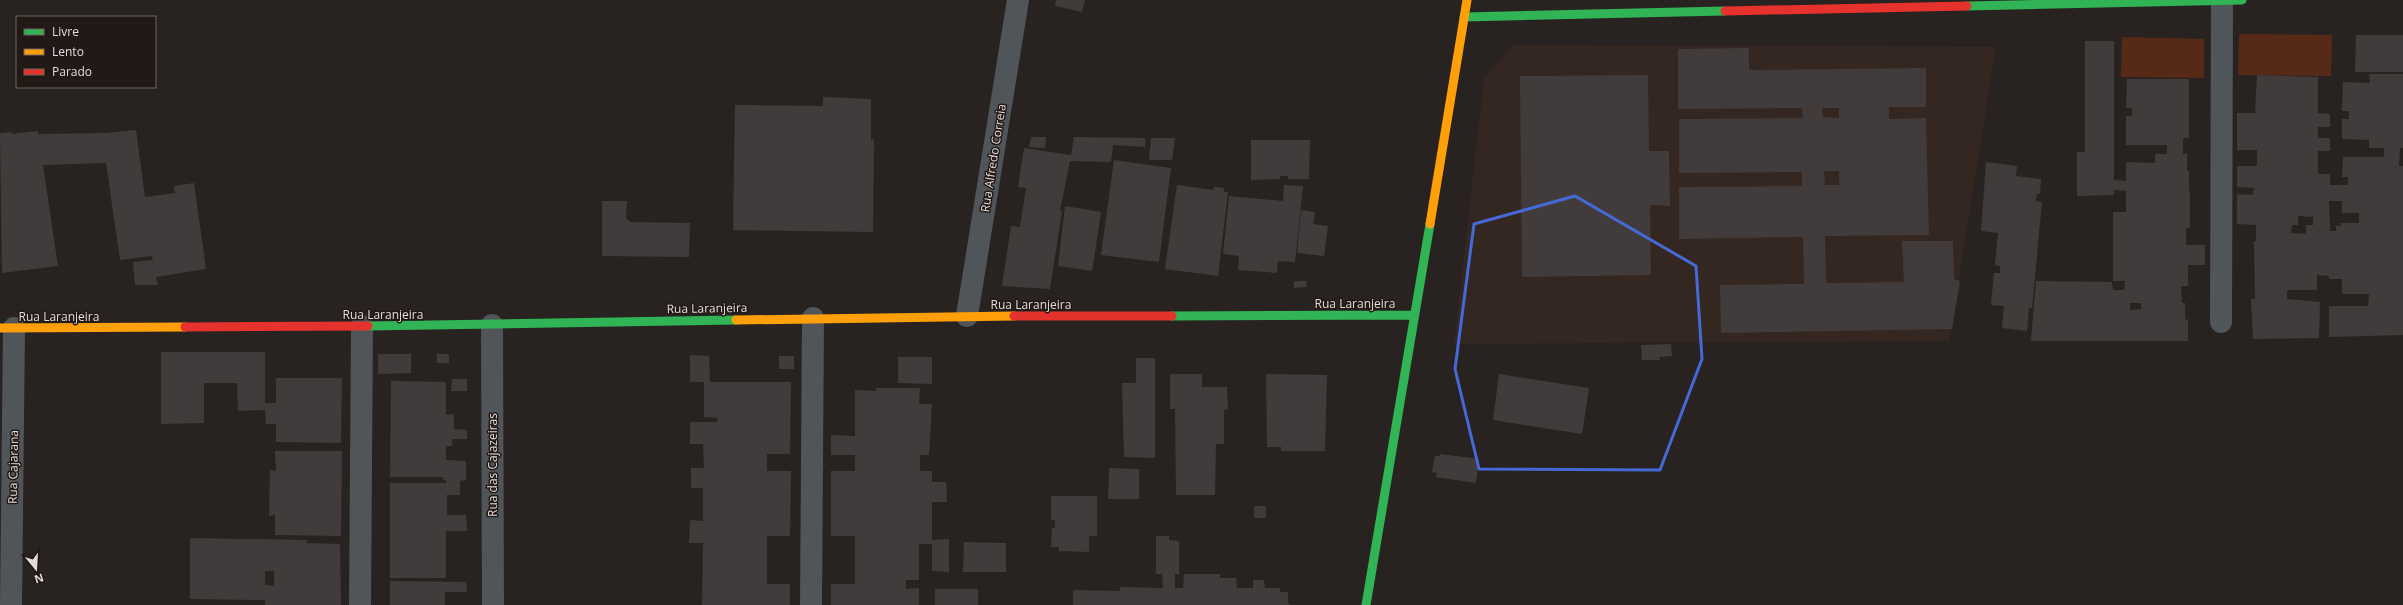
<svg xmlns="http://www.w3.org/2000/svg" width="2403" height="605" font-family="'Open Sans',sans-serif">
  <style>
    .built { fill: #342620 }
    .green { fill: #572a17 }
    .building { fill: #413c3b; fill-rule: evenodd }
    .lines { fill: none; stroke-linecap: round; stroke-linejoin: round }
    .street { stroke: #4f5558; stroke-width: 22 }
    .fast { stroke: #30b455; stroke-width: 9 }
    .slow { stroke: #ff9f0a; stroke-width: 9 }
    .jam { stroke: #e5322d; stroke-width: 9 }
    .marked { fill: none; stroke: #456ad8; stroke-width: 3; stroke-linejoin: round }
    .labels { text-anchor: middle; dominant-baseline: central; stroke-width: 3; stroke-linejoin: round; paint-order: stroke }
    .street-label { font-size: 12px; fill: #e3dcd9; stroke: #221815 }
  </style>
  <rect width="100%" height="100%" fill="#282321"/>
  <!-- built -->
  <path class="built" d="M1514 45 1996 47 1949 341 1454 344 1484 77Z"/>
  <!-- green -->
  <path class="green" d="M2239 34 2332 35 2331 76 2238 75Z
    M2122 37 2204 39V78L2121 77Z"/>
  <!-- building -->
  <path class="building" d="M1056 0H1085L1082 12 1055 6Z
    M2356 35H2403V72H2355Z
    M2085 41H2114V180L2126 181V162L2155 163V154H2167V145H2126V116H2132V108H2126L2127 79H2189V138H2183V154H2187V171H2189V191H2190V228H2186V245H2205V265H2188V286H2181L2182 303H2185V319L2188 320V341H2031L2036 281 2112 282 2113 290H2124L2125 281H2113V212H2126V191L2114 190V195L2077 196V152H2085ZM2130 303H2141V309L2130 310Z
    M1749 48V70L1926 68V107H1889V119L1926 118 1929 235 1825 236 1826 283 1904 282 1902 241H1953L1954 279 1960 281 1952 329 1721 333 1720 285 1804 284 1803 237 1679 239V187L1802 186V172L1679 173V119L1803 118 1802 108 1678 109V49ZM1822 108H1839V118L1823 117ZM1824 171H1839V185H1825Z
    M2369 74H2403V148H2400L2399 166H2403V335L2329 337V306H2368L2369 294H2342V279H2329V276L2317 275V290H2287V299L2320 302 2319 338 2253 339 2251 299H2255L2254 241H2256V225L2237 224V194L2253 195 2254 188 2237 187V166H2257V150H2237V113H2255L2257 75 2318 77V113L2330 114V127H2318V138H2330V151H2318V174H2330V185H2348V177H2342L2343 157H2384V148H2369V140L2342 139V119H2349V111H2342L2343 82 2370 83ZM2329 201H2342V213H2359V223H2341V226H2336V231H2330ZM2298 216 2313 217V225H2306V234L2291 233 2292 225H2298Z
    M1648 75 1649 151H1669L1670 206 1650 205 1651 275 1522 277 1520 76Z
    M823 97 871 99V140L874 139 873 232 733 230 735 105 823 106Z
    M136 130 145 197 175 193 174 186 194 183 206 269 156 277 158 285H135L133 262 153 260 152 256 120 260 106 163 43 165 58 266 2 273 0 133 11 132 12 134 38 131V134L105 133Z
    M1031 137H1046L1045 148 1029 147Z
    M1074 137 1145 138V147L1113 145 1111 162 1070 161 1060 211H1062L1050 289 1002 286 1011 226 1020 227 1026 188 1018 187 1024 148 1071 155Z
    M1151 138H1175L1172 160H1149Z
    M1251 140H1310L1309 179H1288V176H1280V179L1251 180Z
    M1114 160 1171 168 1159 262 1101 255Z
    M1986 162 2017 166 2016 176 2041 179 2040 194H2037L2036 201 2042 202 2032 308H2029L2027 331 2002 328 2004 306 1991 305 1994 273H2000V266L1995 265 1998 233 1981 231Z
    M1177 185 1214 190V187L1224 188V192H1228L1218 276 1165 269Z
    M1284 185 1303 186 1295 262 1278 261 1277 273 1238 270 1239 256 1223 254 1229 196 1283 201Z
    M602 201H627L626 218 630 222 690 223 689 257 602 256Z
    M1065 206 1101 212 1092 271 1058 266Z
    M1301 210 1315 212 1313 224 1328 226 1324 256 1297 253Z
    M1294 281H1307L1306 287 1294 288Z
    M1671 344 1672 356 1659 357 1660 360H1642L1641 345Z
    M161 352H265V403H276V378H342L341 443 276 442V424H266L265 410 238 411 237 383H204V423L161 424Z
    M378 354H411V373L378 374Z
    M437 354H449V363H437Z
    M690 355 709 356 710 382H791L790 454H767V471H791L790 536H767V584H790V605H702L703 543H689L690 520 703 521V488H691V468H704L703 444H690V422H717L718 418 704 417V382H690Z
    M779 356H794V369H779Z
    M898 357H932V384L898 383Z
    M1136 358H1155V458L1124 457 1122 383H1136Z
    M1170 374H1202V387H1227L1228 409 1224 410V444H1216L1215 495H1176L1175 409H1170Z
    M1266 374 1327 375 1325 451H1281V447H1267Z
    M1499 374 1589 388 1582 434 1493 420Z
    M452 379H467V391H451Z
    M391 381 446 382V415L454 414V429L467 430V439H452V446H446V460L466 461V480L460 481V495H447V515H466L467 531H446V578H390V483H446V480H443V477H390Z
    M876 388H920L919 404H932L929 455H920V471H932V482H946L947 502H932V540L949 539V572L932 571V544H919V580H906V589L919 588V605H831V584H855V536H831V471H855V455H831V435L855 436V390L876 391Z
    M275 451H342L341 536 275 535V515L269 516 270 470 276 471Z
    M1440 454 1479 459 1476 483 1436 477 1437 473 1432 472 1435 456H1440Z
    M1109 468 1139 469V499H1108Z
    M1051 496H1097V536H1089V552L1059 551V547H1051L1052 528H1055V520H1051Z
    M1254 506H1266V518H1254Z
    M1156 536H1169V540L1179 541V574H1175V588H1183L1184 574H1220V578H1236L1237 588H1253V580H1264L1265 588H1280V592H1288V603L1291 605H1073V590L1120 591V587L1163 588 1162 574H1156Z
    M190 538 307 540V543L340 544 341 605H265V600L190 599ZM265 571H274V586L265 585Z
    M964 542 1006 543V572H963Z
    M390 581 466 582 467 592H445V605H390Z
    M935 589H978V605H935Z"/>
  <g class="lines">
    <!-- street -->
    <path class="street" d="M967 316 1018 0
      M2221 322 2222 0
      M492 325 493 605
      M11 605 14 328
      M360 605 362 326
      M811 605 813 318"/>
    <!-- fast -->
    <path class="fast" d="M1967 6 2242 0
      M1464 17 1725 11
      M1172 316 1414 315
      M368 326 736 320
      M1366 605 1430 224"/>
    <!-- slow -->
    <path class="slow" d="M1430 224 1467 0
      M736 320 1014 316
      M0 328 185 327"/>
    <!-- jam -->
    <path class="jam" d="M1725 11 1967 6
      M1014 316H1172
      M185 327 368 326"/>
  </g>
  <!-- marked area -->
  <path class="marked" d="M1575 196 1696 266 1702 359 1660 470 1479 469 1455 369 1474 224Z"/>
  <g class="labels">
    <!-- street labels -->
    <g class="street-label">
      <text transform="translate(993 158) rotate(-81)">Rua Alfredo Correia</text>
      <text x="1355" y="303">Rua Laranjeira</text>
      <text x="1031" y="304">Rua Laranjeira</text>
      <text transform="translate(707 308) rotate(-1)">Rua Laranjeira</text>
      <text x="383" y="314">Rua Laranjeira</text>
      <text x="59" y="316">Rua Laranjeira</text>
      <text transform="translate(492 465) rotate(-90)">Rua das Cajazeiras</text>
      <text transform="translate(13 467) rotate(-89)">Rua Cajarana</text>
    </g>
  </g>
  <!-- legend -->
  <rect x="16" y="16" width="140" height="72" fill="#221815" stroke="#6f6663"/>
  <rect x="24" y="29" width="20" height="6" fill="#30b455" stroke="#6f6663"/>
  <text x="52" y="36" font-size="12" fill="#e3dcd9">Livre</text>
  <rect x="24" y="49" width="20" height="6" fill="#ff9f0a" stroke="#6f6663"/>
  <text x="52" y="56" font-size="12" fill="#e3dcd9">Lento</text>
  <rect x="24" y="69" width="20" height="6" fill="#e5322d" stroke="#6f6663"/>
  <text x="52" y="76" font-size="12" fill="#e3dcd9">Parado</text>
  <!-- north arrow -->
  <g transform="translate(36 569) rotate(162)" stroke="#221815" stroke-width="3" paint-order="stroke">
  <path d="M0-3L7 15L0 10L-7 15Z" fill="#e3dcd9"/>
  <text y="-6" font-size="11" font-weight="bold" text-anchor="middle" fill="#e3dcd9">N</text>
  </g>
</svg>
